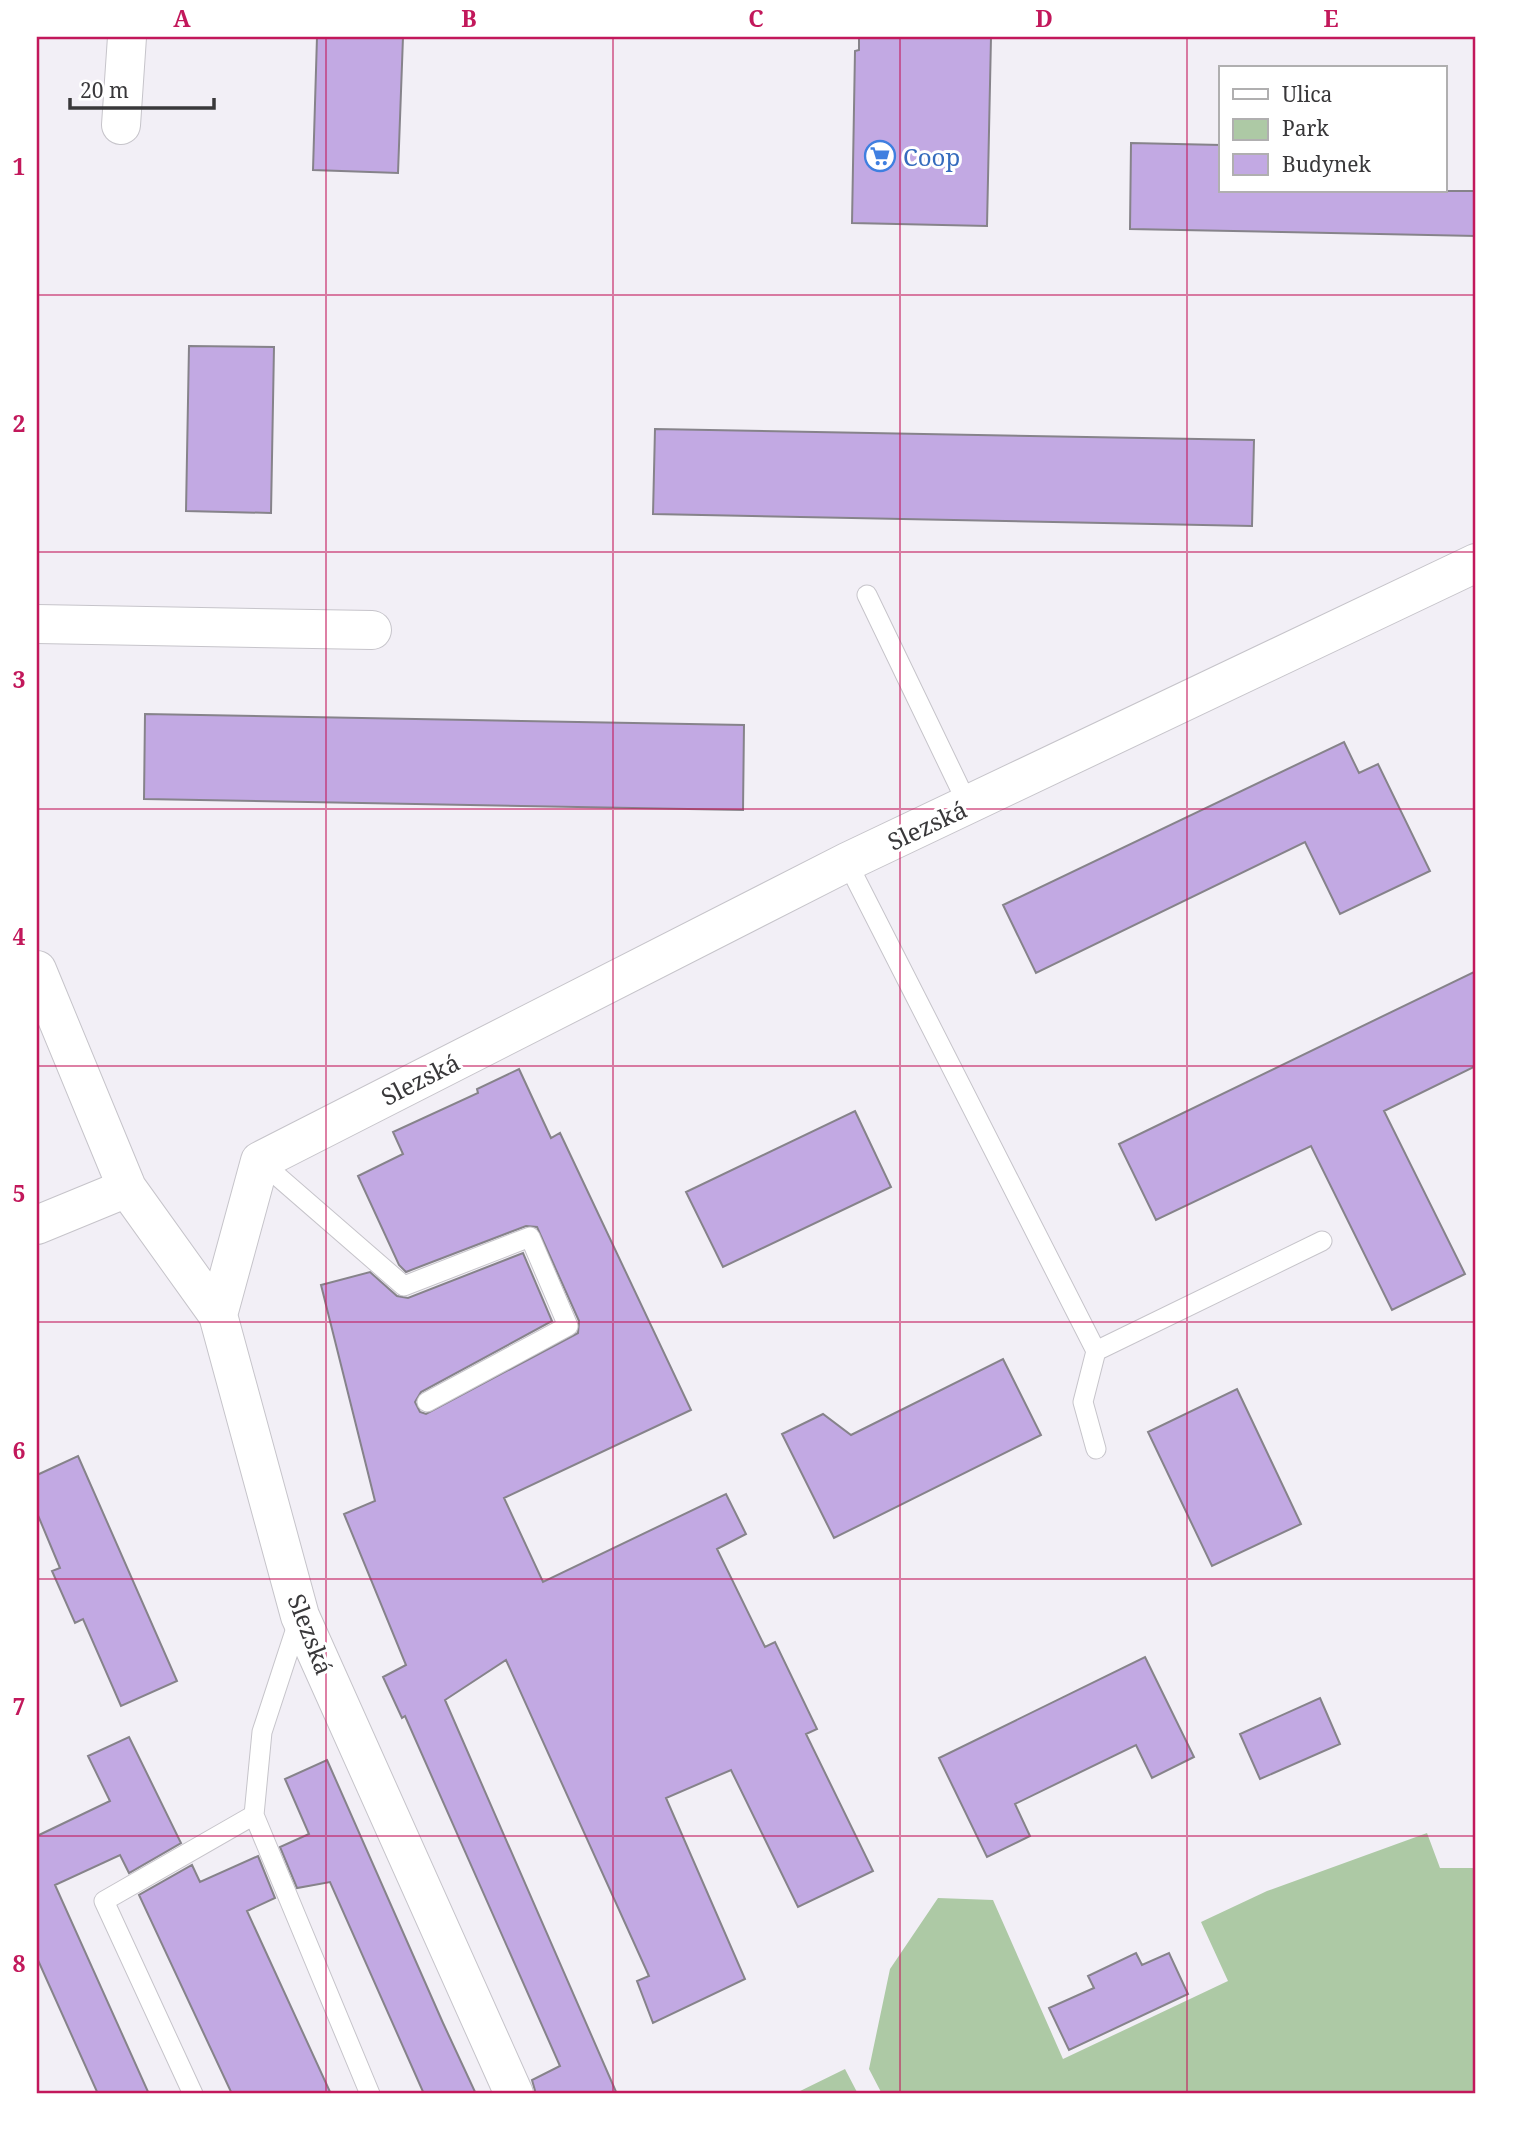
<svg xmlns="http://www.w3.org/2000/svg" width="1513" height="2131" font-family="'Noto Serif',serif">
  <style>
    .green { fill: #adc9a5 }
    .building { fill: #c2a9e3; stroke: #86838a; stroke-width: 2 }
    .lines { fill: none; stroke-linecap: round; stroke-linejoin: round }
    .lane-casing { stroke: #c6c4ca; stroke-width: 21 }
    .street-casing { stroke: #c6c4ca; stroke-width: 40 }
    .lane { stroke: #fff; stroke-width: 19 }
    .street { stroke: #fff; stroke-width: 38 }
    .grid { fill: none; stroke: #c2185b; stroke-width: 2; stroke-opacity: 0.55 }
    .labels { text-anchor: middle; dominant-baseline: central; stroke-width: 6; stroke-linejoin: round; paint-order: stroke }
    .shop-label { font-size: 24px; fill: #366cbe; stroke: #fff; text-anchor: start }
    .street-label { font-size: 24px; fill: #39383a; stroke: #fff }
    .neatline { fill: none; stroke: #c2185b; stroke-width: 2.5 }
    .grid-label { font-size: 23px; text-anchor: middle; font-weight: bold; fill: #c2185b }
  </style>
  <rect width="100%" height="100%" fill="#f2eff6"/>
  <!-- green -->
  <path class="green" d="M1427 1833 1440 1868H1476V2094H882L869 2069 890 1969 938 1898 993 1900 1063 2059 1228 1981 1201 1922 1267 1891Z
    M845 2069 858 2094H794Z"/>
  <!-- building -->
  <path class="building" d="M317 37H403L398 173 313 170Z
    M859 37H991L987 226 852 223 855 51 859 50Z
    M1131 143 1221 145V191H1476V236L1130 229Z
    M189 346 274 347 271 513 186 511Z
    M655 429 1254 440 1252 526 653 514Z
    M145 714 744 725 743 810 144 799Z
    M1344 742 1359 773 1378 764 1430 871 1340 914 1305 842 1036 973 1003 905Z
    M1476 971V1066L1384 1111 1465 1274 1392 1310 1311 1146 1156 1220 1119 1144Z
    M519 1069 551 1138 560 1133 691 1410 504 1498 543 1582 726 1494 746 1534 717 1549 765 1647 775 1642 817 1729 806 1734 873 1871 798 1907 731 1770 666 1798 745 1979 653 2023 637 1981 649 1976 506 1660 445 1700 617 2094H536L532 2080 560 2066 405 1716 402 1718 383 1677 406 1665 344 1514 375 1501 321 1285 370 1272 397 1296 408 1298 523 1253 552 1321 421 1392 415 1402 420 1412 426 1414 578 1333 579 1321 537 1227 526 1226 406 1272 399 1265 358 1176 403 1154 393 1132 478 1093 477 1089Z
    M855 1111 891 1187 723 1267 686 1192Z
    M1003 1359 1041 1435 834 1538 782 1434 823 1414 851 1435Z
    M1237 1389 1301 1524 1212 1566 1148 1432Z
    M78 1456 177 1681 121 1706 83 1619 75 1623 52 1571 60 1568 37 1513V1475Z
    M1145 1657 1194 1757 1152 1778 1136 1745 1015 1804 1030 1836 987 1857 939 1758Z
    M1320 1698 1340 1744 1260 1779 1240 1734Z
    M129 1737 181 1843 129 1873 120 1855 55 1885 149 2094H98L37 1958V1836L110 1801 88 1756Z
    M327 1760 443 2023 476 2094H424L330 1882 297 1888 280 1847 309 1834 285 1779Z
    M258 1856 275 1898 247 1911 331 2094H232L139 1895 192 1865 200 1882Z
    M1136 1953 1142 1965 1169 1953 1188 1994 1069 2050 1049 2008 1094 1988 1088 1976Z"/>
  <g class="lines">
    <!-- lane casing -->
    <g class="lane-casing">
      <path id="lane" d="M867 595 968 805
        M847 862 1096 1351 1083 1402 1096 1449
        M260 1161 404 1286 530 1237 568 1326 427 1402
        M1096 1351 1322 1241
        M254 1815 370 2094
        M193 2094 104 1901 254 1815 262 1732 299 1619"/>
    </g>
    <!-- street casing -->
    <g class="street-casing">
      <path id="street" d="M121 125 127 37
        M37 624 372 630
        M37 970 127 1188 218 1315
        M37 1225 127 1188
        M514 2094 300 1616 218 1315 260 1161 847 862 1476 563"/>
    </g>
    <!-- lane -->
    <use href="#lane" class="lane"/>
    <!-- street -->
    <use href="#street" class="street"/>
  </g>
  <!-- grid -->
  <path class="grid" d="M326 37V2094M613 37V2094M900 37V2094M1187 37V2094M37 295H1476M37 552H1476M37 809H1476M37 1066H1476M37 1322H1476M37 1579H1476M37 1836H1476"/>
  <!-- icons -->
  <defs>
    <g id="supermarket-ring" transform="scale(1.575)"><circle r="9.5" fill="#fff" stroke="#3f7fe0" stroke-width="1.5"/><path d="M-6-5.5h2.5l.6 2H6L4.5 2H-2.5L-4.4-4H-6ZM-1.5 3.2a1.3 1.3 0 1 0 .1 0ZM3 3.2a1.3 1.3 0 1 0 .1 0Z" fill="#3f7fe0"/></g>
  </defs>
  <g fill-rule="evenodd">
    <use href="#supermarket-ring" x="880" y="156"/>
  </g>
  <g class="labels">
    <!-- shop labels -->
    <g class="shop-label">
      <text x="903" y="156">Coop</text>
    </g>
    <!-- street labels -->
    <g class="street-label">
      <text transform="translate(927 825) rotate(-25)">Slezská</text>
      <text transform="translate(420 1079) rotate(-27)">Slezská</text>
      <text transform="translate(311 1634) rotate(69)">Slezská</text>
    </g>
  </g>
  <!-- border -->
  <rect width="1513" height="2131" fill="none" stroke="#ffffff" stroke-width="77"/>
  <!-- legend -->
  <rect x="1219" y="66" width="228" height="126" fill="#ffffff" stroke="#b0afb0" stroke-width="2"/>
  <rect x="1233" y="89" width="35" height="10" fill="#ffffff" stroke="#b0afb0" stroke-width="2"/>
  <text x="1282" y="102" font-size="21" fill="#39383a">Ulica</text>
  <rect x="1233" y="119" width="35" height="21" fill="#adc9a5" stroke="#b0afb0" stroke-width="2"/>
  <text x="1282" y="136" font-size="21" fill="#39383a">Park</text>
  <rect x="1233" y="154" width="35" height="21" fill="#c2a9e3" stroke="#b0afb0" stroke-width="2"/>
  <text x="1282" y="172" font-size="21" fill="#39383a">Budynek</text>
  <!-- scale -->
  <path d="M70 98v10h144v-10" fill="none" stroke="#39383a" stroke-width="3.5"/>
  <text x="80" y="98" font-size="21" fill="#39383a" stroke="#ffffff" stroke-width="5" paint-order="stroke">20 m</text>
  <rect x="38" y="38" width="1436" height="2054" class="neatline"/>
  <g class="grid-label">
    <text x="182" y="27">A</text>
    <text x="469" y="27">B</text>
    <text x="756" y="27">C</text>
    <text x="1044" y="27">D</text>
    <text x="1331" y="27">E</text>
    <text x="19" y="175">1</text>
    <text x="19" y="432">2</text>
    <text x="19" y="688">3</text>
    <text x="19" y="945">4</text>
    <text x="19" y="1202">5</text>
    <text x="19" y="1459">6</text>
    <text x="19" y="1715">7</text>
    <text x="19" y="1972">8</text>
  </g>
</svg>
